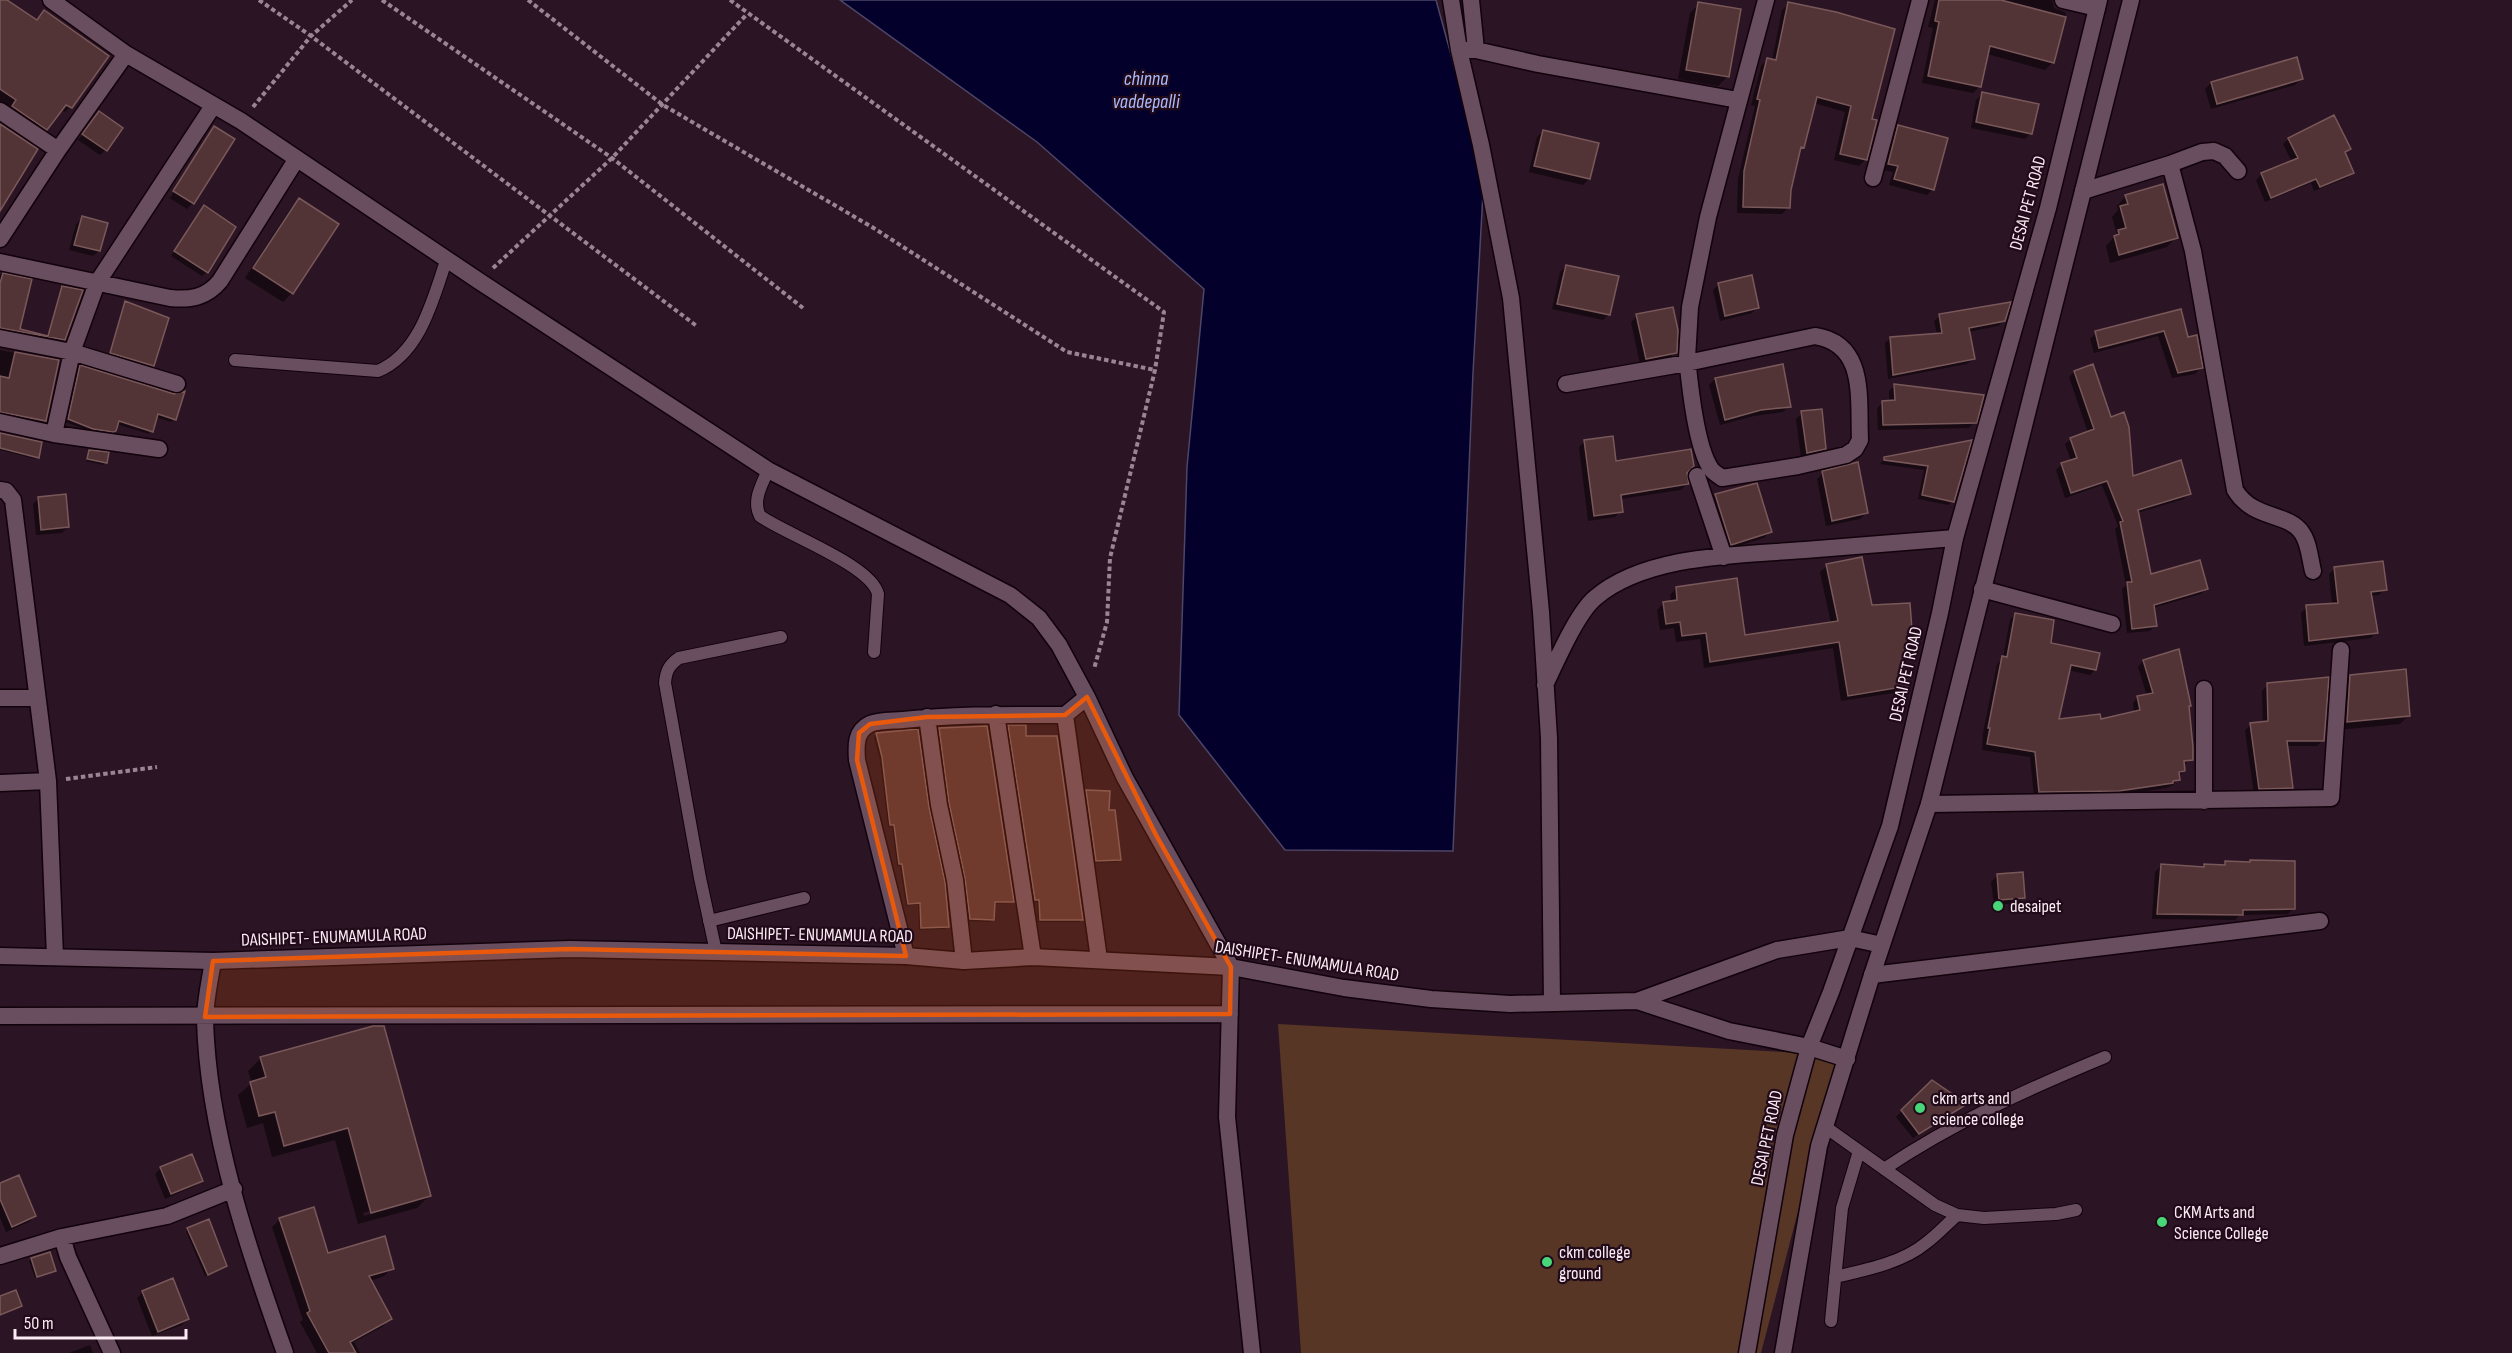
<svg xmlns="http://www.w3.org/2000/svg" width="2512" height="1353" font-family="'Sofia Sans Condensed',sans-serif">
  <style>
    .green { fill: #573625 }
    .water { fill: #04002c; stroke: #4e4668; stroke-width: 1.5 }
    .shadow { fill: #0007; fill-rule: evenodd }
    .building { fill: #533436; stroke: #79585a; stroke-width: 1.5 }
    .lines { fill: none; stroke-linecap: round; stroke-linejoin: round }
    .service-casing { stroke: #12020c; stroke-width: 14 }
    .minor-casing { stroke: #12020c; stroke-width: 19 }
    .tertiary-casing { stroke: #12020c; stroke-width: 19 }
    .path { stroke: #998692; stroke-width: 4; stroke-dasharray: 4.5 3; stroke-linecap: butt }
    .service { stroke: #694e5f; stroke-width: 12 }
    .minor { stroke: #694e5f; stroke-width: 16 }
    .tertiary { stroke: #694e5f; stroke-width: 16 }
    .marked { fill: #e8590c; fill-opacity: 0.2; stroke: #e8590c; stroke-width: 4.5; stroke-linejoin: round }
    .poi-dot { fill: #48d778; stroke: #210b1a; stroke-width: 2 }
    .labels { text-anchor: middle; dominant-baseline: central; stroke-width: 4.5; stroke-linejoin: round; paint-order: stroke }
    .street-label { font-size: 18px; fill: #fcebf5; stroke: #210b1a }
    .poi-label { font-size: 18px; fill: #fcebf5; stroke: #210b1a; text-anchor: start }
    .water-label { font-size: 20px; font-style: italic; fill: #aabcfe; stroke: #210b1a }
  </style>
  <rect width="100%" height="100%" fill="#2b1423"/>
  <!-- green -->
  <path class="green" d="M1278 1024 1839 1055 1761 1353H1301Z"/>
  <!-- water -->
  <path class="water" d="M840 0H1436L1484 175 1473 373 1453 851 1285 850 1179 715 1187 467 1204 289 1037 142Z"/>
  <!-- shadow -->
  <path class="shadow" d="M0 0H4L36 21 44 12 70 107 65 112 60 110 41 135 0 107Z
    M1935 0H2052L2054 8 2066 13 2052 63 2045 70 1987 54 1980 86 1973 93 1922 83 1933 28 1928 27Z
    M1699 4 1728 76 1718 86 1678 79 1690 13Z
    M1789 4 1871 120 1866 159 1859 166 1834 160 1845 112 1814 103 1803 147 1799 151 1790 190 1789 207 1782 214 1737 213 1738 179 1755 106 1751 105 1761 66 1767 60 1772 61 1782 10Z
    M2301 79 2295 85 2211 109 2205 89 2211 83Z
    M1982 94 2031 133 2025 139 1971 128 1976 100Z
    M99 113 106 150 100 155 78 140Z
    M1898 127 1933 189 1927 195 1889 185 1893 172 1883 170 1892 132Z
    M214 128 193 203 187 209 168 197 170 198Z
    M1543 131 1589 179 1583 185 1529 172 1537 137Z
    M2289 139 2349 149 2344 153 2352 172 2347 178 2314 191 2311 183 2265 202 2256 180 2261 175 2292 162 2283 144Z
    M2126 196 2176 237 2167 247 2110 263 2106 246 2117 234 2112 217 2118 210 2117 206Z
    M299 200 292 293 283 302 245 278 290 209Z
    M204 207 207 272 202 276 171 256Z
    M82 218 99 251 93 256 69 250 76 224Z
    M1566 266 1609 314 1603 320 1552 309 1560 272Z
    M0 274 30 281 18 330 47 337 63 288 64 339 61 342 0 330Z
    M1719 284 1758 307 1752 313 1720 321 1713 290Z
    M125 303 153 365 151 368 109 355Z
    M2180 311 2187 339 2201 368 2195 374 2172 378 2158 336 2094 353 2090 339 2096 333Z
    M1637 316 1675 352 1669 358 1640 364 1631 322Z
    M1940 316 2004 321 1998 326 1968 332 1973 359 1967 364 1888 379 1885 343 1891 338 1937 334 1934 321Z
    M0 350 58 361 45 421 42 423 0 414 3 401H0Z
    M80 367 174 419 171 422 156 417 149 434 116 424 115 430 109 434 89 431 66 422 77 370Z
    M2074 372 2132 478 2190 493 2184 499 2137 513 2150 576 2206 589 2201 594 2153 608 2155 625 2150 631 2127 633 2122 589 2126 585 2115 529 2118 526 2102 485 2065 498 2056 470 2061 465 2071 461 2065 444 2071 439 2088 433 2069 377Z
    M1715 379 1789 406 1783 412 1754 416 1720 425 1709 385Z
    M1894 386 1975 422 1969 428 1878 430 1877 408 1883 402H1889V391Z
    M1802 413 1825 448 1819 454 1801 458 1796 419Z
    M0 434 38 457 35 459 0 450Z
    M1585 441 1615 462 1685 473 1687 484 1681 490 1620 499 1621 511 1615 517 1588 521 1579 447Z
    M1970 442 1953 501 1948 505 1918 499 1924 470 1880 464 1885 458Z
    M90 451 105 462 103 465 86 461Z
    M1823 473 1866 513 1860 519 1826 526 1817 479Z
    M1716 495 1770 532 1764 538 1725 550 1710 501Z
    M39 498 68 527 62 533 36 535 33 504Z
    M1827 566 1871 606 1912 656 1903 663 1906 685 1900 692 1841 701 1833 648 1704 668 1700 639 1676 642 1674 628 1660 630 1657 610 1664 603 1671 602 1670 595 1676 588 1744 637 1831 624 1820 572Z
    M2335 568 2385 589 2379 595 2370 596 2376 632 2371 638 2304 646 2301 613 2307 607 2332 605 2329 574Z
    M2015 614 2049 644 2095 670 2090 675 2068 670 2057 721H2099L2134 713 2133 703 2138 697 2147 696 2138 667 2143 661 2190 706 2188 707 2192 759 2183 765 2184 770 2173 785 2166 788 2113 796 2034 797 2030 757 1982 750 1983 733 1997 664 2003 658 2010 620Z
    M2351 676 2409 715 2400 724 2338 730 2341 686Z
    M2268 685 2323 740 2317 746H2286L2291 788 2286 793 2254 794 2245 731 2250 725 2263 723 2262 691Z
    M1009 727 1025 737 1081 919 1079 922H1038L1037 902H1033L1007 729Z
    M940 729 1012 901 1010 903 993 904V920L990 922 968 921 947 806 937 731Z
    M877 734 948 926 945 929 919 930 918 904 906 906 900 866H897L892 826 888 827 880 760 874 737Z
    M1087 791 1107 811 1119 859 1117 862 1094 863 1084 794Z
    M2226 862 2294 908 2288 914 2240 915 2235 920 2152 919 2155 872 2161 866 2202 868 2205 865 2222 866Z
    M1997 876 2024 897 2018 903 1994 905 1991 882Z
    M374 1027 429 1196 417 1208 358 1224 335 1140 272 1157 263 1123 247 1128 238 1095 252 1083 248 1071 261 1058ZM417 1198V1201L364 1216 363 1213Z
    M1932 1082 1965 1105 1913 1138 1896 1117Z
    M161 1168 201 1180 195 1186 165 1199 155 1174Z
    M0 1185 35 1216 29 1222 6 1232 0 1218Z
    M280 1219 327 1255 392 1268 384 1276 370 1281 390 1319 382 1327 354 1342 360 1353H317L300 1322 303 1320 272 1227Z
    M188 1229 225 1266 223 1269 205 1276 186 1231Z
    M32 1259 54 1270 35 1278 29 1261Z
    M143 1292 188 1319 182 1325 152 1336 137 1298Z
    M90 1345 93 1353H69Z"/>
  <!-- building -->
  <path class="building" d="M0 0H7L37 20 44 10 109 56 72 108 66 105 47 130 12 106 16 100 0 89Z
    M1939 0H2001L2066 17 2054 63 1990 46 1981 87 1928 76 1939 22 1935 21Z
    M1698 2 1741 9 1729 77 1686 70Z
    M1788 2 1836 12 1895 29 1872 119 1877 120 1867 160 1840 154 1851 106 1817 97 1804 148 1801 147 1791 190 1790 208 1743 207 1744 171 1760 100 1757 99 1767 58 1776 60Z
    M2297 57 2303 79 2217 104 2211 82Z
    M1982 92 2039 104 2032 134 1976 122Z
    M99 111 123 128 107 151 82 134Z
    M2334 115 2351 149 2345 152 2354 173 2320 187 2316 179 2271 198 2261 173 2298 158 2288 138Z
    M0 124 38 149 0 211Z
    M1898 125 1948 138 1934 190 1894 179 1898 166 1888 164Z
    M214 126 235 139 194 204 173 191Z
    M1543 130 1599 143 1590 179 1534 166Z
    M2163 184 2178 238 2119 255 2114 236 2119 234 2118 230 2126 228 2120 206 2128 204 2125 195Z
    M299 198 339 224 293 294 253 268Z
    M204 205 236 227 208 273 174 251Z
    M82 216 108 223 100 251 74 245Z
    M1566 265 1619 276 1610 315 1557 304Z
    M3 273 32 279 20 329 48 336 62 286 83 290 65 340 0 328V283Z
    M1752 275 1759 308 1725 316 1718 283Z
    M125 301 169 318 154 366 110 353Z
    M2011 302 2005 321 1969 328 1975 359 1893 375 1890 337 1942 333 1939 314Z
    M1673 307 1678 330 1677 353 1646 359 1636 314Z
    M2181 309 2188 337 2197 335 2203 368 2178 373 2164 331 2099 348 2095 331Z
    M15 352 59 360 46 421 0 412V376L9 378Z
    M1783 364 1791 407 1761 410 1725 420 1715 378Z
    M2093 364 2111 417 2124 412 2129 427 2133 476 2181 460 2191 494 2138 510 2151 574 2200 560 2208 589 2154 605 2157 626 2132 629 2127 582H2132L2120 522 2123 521 2107 481 2071 493 2061 463 2077 458 2070 438 2094 429 2074 371Z
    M80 365 174 394 185 391 176 420 158 414 153 432 119 421 116 431 113 432 93 429 68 419Z
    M1894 384 1984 395 1977 423 1883 425 1882 401 1895 400Z
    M1822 409 1826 449 1807 453 1801 411Z
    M0 433 42 442 39 458 0 448Z
    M1613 436 1616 461 1691 449 1694 466 1687 473 1689 484 1621 495 1623 512 1594 516 1584 440Z
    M1972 440 1954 502 1922 495 1928 466 1884 460V457Z
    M89 450 109 452 107 463 87 459Z
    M1858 462 1868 513 1832 521 1822 471Z
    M1757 483 1772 532 1731 545 1715 494Z
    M66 494 69 527 41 530 38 497Z
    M1862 557 1872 605 1910 603 1914 657 1903 658 1908 686 1848 696 1839 642 1710 662 1706 633 1682 636 1680 622 1666 624 1663 602 1677 600 1676 587 1737 578 1745 635 1838 621 1826 564Z
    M2383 561 2387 590 2371 592 2378 633 2309 641 2306 605 2338 603 2334 567Z
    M2015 613 2054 620 2051 643 2100 653 2096 670 2071 665 2059 719 2100 714 2101 719 2140 710 2137 696 2153 693 2143 660 2179 649 2191 706H2189L2193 747V760L2184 761 2185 771 2179 772 2180 780 2173 781V783L2119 791 2039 792 2035 752 1987 744 1990 728H1988L2002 656 2007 657Z
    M2406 669 2410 716 2347 722 2350 675Z
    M2329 677 2324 741H2287L2293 788 2259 789 2250 723 2268 721 2267 683Z
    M1008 725H1026V736H1057L1083 920H1040L1039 900H1035Z
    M987 726 1014 902H995L994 920 970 919 965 878 949 803 939 728Z
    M918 729 929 807 945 882 949 927 921 928 920 903 908 904 902 864H899L894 825H890L882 757 876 733Z
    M1086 790 1110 791 1109 810H1115L1121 860 1096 861Z
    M2250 860 2295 861V909L2243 910V915L2157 914 2161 864 2204 867V864L2225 865V861L2250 862Z
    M2023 872 2025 898 1999 900 1997 874Z
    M373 1026H384L431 1196 371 1213 348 1128 284 1146 275 1112 259 1116 250 1082 266 1077 260 1057Z
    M1932 1080 1967 1104 1919 1134 1901 1110Z
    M192 1154 203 1181 171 1194 160 1167Z
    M19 1175 36 1216 12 1227 0 1199V1183Z
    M314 1207 328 1253 385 1236 394 1269 369 1276 392 1319 350 1342 356 1353H329L307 1313 310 1311 279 1218Z
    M209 1219 227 1266 208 1275 187 1228Z
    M50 1252 56 1271 37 1277 31 1258Z
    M173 1278 189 1319 158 1332 142 1291Z
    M16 1290 22 1306 0 1315V1296Z"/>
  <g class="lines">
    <!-- service casing -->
    <g class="service-casing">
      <path id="service" d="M235 360 378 371C421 353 433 298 447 258
        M768 470C762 485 752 500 760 516 787 535 871 565 878 594L874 652
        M709 921 804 898
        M716 952 700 878 665 683C666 671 669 665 679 658L781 637
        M1824 1126 1935 1205 1957 1215 1984 1218 2056 1214 2076 1210
        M1884 1169C1954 1122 2028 1089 2105 1057
        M1835 1277C1865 1270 1902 1263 1926 1243 1937 1235 1947 1224 1957 1215
        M1831 1321 1842 1208 1859 1151"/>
    </g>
    <!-- minor casing -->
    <g class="minor-casing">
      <path id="minor" d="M51 0 126 54 241 121 479 281 768 470 1010 595 1039 618 1059 645 1087 697 1125 778 1231 967 1227 1117 1252 1353
        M1451 0 1459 50 1481 145 1511 298 1541 612 1549 738 1552 1003
        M1471 0 1476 50
        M2063 0 2097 8
        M1459 50H1476L1538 64 1738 100
        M0 111 58 150
        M2170 164 2193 251 2235 490C2253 520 2288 512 2302 533 2309 543 2310 559 2313 571
        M1873 178 1920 0
        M2083 191 2170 164 2202 152 2214 151 2225 156 2238 171
        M0 239 58 150 126 54
        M0 262 170 298C190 300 206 298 220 281L296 160
        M0 338 72 352 177 384
        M1566 384 1687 363 1815 336C1867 344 1858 399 1860 440L1855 449 1846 455 1798 466 1722 478C1718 475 1714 473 1711 469 1696 447 1690 386 1687 358L1690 307 1708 217 1766 0
        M0 422 54 434 159 449
        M54 434 72 352 97 283 213 106
        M1697 476 1724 557
        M0 490 6 491 13 500 48 781 55 957
        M1982 589 2112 624
        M1545 685C1556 662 1577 613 1595 598 1646 554 1741 555 1805 550 1855 546 1905 542 1955 538
        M0 698H37
        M996 714 1033 957
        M1065 715 1099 959
        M927 717 939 805 955 880 964 961
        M0 783 48 781
        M2204 801V689
        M1929 804 2331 798 2341 650
        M906 956 857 760C856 746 855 731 870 724 879 720 893 721 903 720 957 714 1011 715 1065 715L1087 697
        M213 961C210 980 205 1001 205 1020 208 1131 248 1249 285 1353
        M1872 975 2320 921
        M0 1016 1230 1014
        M0 1256 62 1237
        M112 1353 68 1257 62 1237 167 1216 234 1189"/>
    </g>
    <!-- tertiary casing -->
    <g class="tertiary-casing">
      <path id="tertiary" d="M0 956 213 961 570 949 906 956 964 961 1033 957 1231 967 1344 988 1431 999 1510 1004 1637 1001 1777 950 1850 938 1882 945
        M1637 1001 1729 1031 1809 1047 1847 1059
        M1747 1353 1785 1135 1809 1047 1831 992 1890 826 1940 613 1955 538 2048 208 2099 0
        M1783 1353 1819 1146 1872 975 1929 804 2131 0"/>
    </g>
    <!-- path -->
    <path class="path" d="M259 0 311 36 698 327
      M382 0 612 158 803 308
      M528 0 663 105 872 227 1067 352 1155 370
      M730 0 1164 312 1155 370 1110 558 1107 622 1094 669
      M253 107 311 36 352 0
      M493 268 612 158 747 14
      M66 779 157 767"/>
    <!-- service -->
    <use href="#service" class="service"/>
    <!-- minor -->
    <use href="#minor" class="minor"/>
    <!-- tertiary -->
    <use href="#tertiary" class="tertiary"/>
  </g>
  <!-- marked area -->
  <path class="marked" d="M1087 697 1156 835 1231 967 1230 1014 205 1017 213 961 570 949 906 956 857 760 859 733 870 724 927 717 1065 715Z"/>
  <!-- markers -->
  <g class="poi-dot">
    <circle cx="1998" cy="906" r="6"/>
    <circle cx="1920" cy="1108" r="6"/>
    <circle cx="2162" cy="1222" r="6"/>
    <circle cx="1547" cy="1262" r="6"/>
  </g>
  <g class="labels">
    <!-- street labels -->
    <g class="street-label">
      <text transform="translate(2028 203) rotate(-75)">DESAI PET ROAD</text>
      <text transform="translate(1906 674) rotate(-77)">DESAI PET ROAD</text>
      <text transform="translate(820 935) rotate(1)">DAISHIPET- ENUMAMULA ROAD</text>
      <text transform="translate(334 937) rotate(-2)">DAISHIPET- ENUMAMULA ROAD</text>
      <text transform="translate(1307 961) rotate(9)">DAISHIPET- ENUMAMULA ROAD</text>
      <text transform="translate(1767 1138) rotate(-78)">DESAI PET ROAD</text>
    </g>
    <!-- poi labels -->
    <g class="poi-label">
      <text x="2010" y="906">desaipet</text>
      <text x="1932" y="1098">ckm arts and<tspan x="1932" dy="21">science college</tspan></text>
      <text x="2174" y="1212">CKM Arts and<tspan x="2174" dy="21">Science College</tspan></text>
      <text x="1559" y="1252">ckm college<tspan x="1559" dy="21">ground</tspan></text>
    </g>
    <!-- water labels -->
    <g class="water-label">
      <text x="1146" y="79">chinna<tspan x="1146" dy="23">vaddepalli</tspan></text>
    </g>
  </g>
  <!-- scale -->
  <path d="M15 1329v9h171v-9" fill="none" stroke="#fcebf5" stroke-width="3"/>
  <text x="24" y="1329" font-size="18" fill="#fcebf5" stroke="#210b1a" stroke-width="4.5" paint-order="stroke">50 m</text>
</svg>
